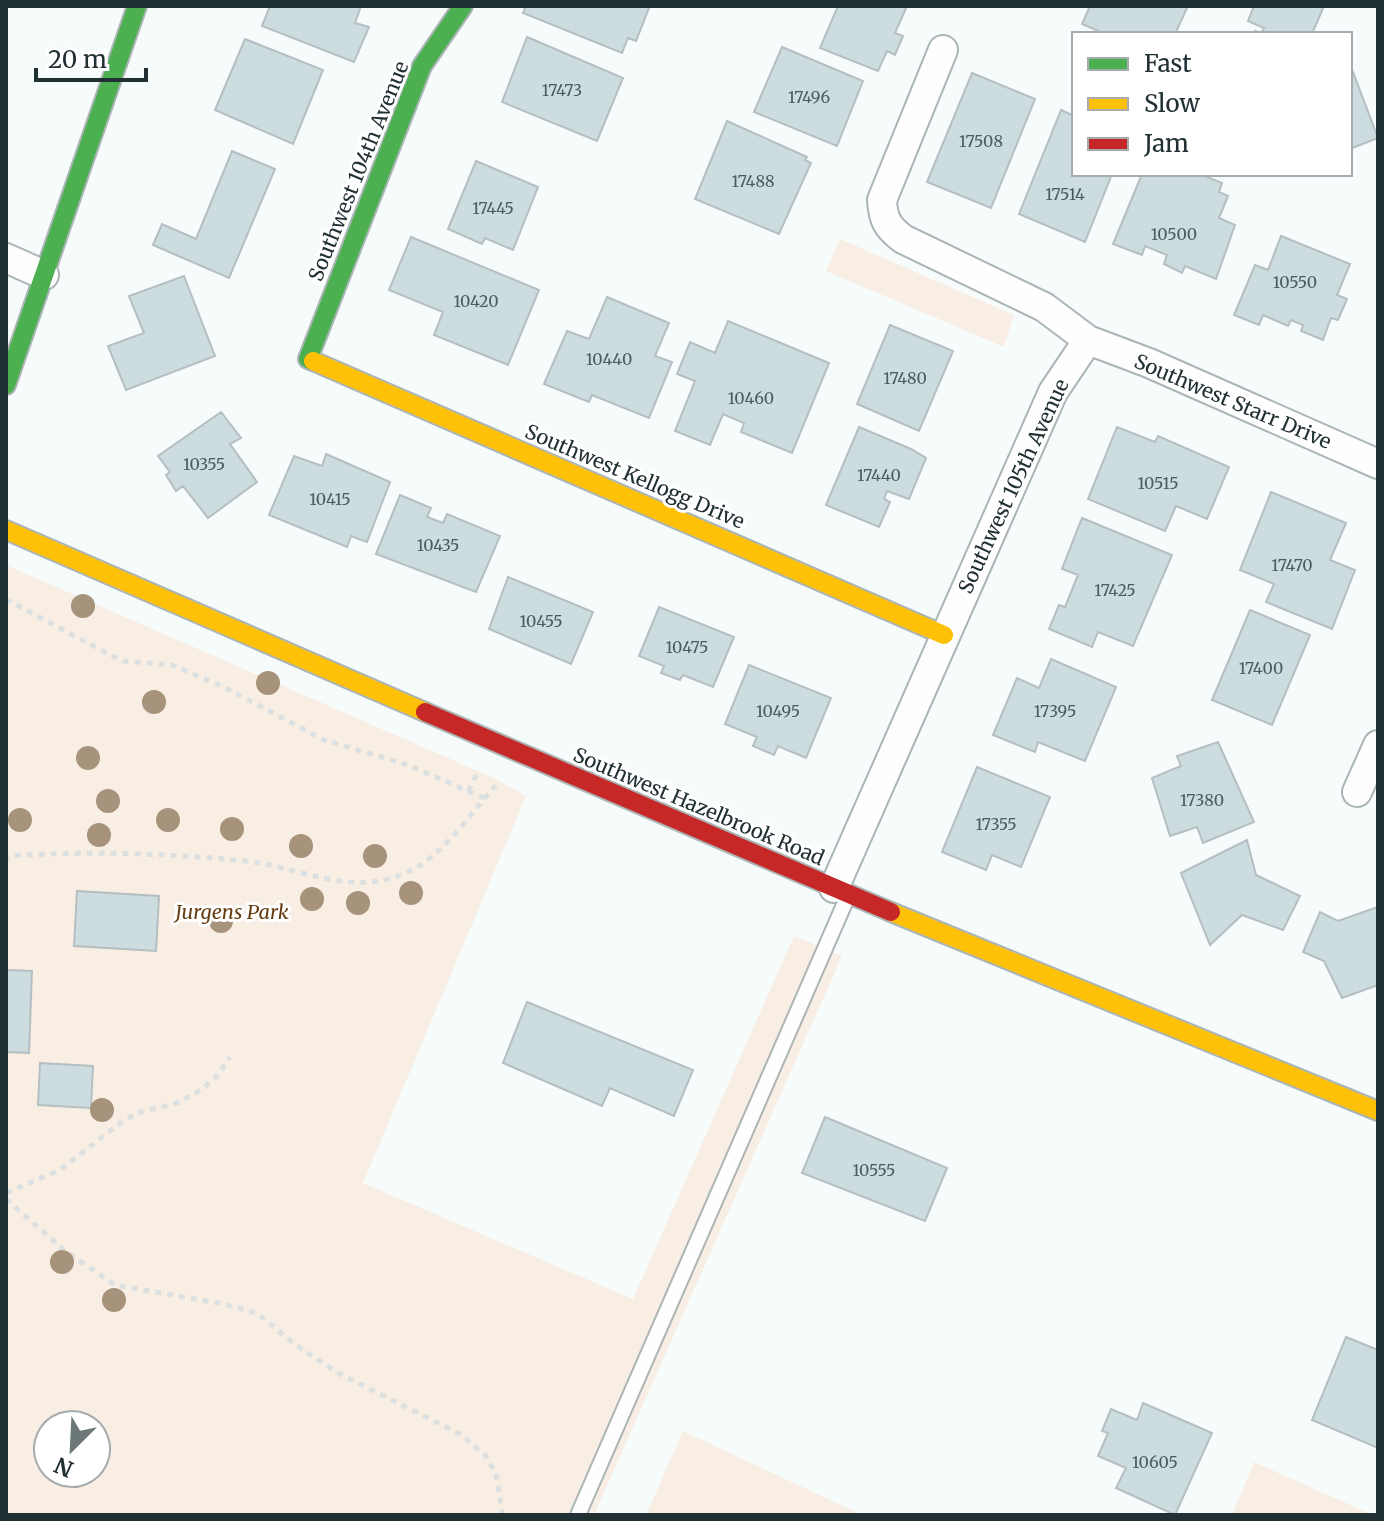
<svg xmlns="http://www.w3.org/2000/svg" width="1384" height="1521" font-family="Merriweather,serif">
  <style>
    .green { fill: #f9eee3; fill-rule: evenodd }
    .building { fill: #cddcdf; stroke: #b5bec0; stroke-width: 2 }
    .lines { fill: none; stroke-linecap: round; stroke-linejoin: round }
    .lane-casing { stroke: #abb5b6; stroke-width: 18 }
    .street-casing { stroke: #abb5b6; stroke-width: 32 }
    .fast-casing { stroke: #abb5b6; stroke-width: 22 }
    .slow-casing { stroke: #abb5b6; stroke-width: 22 }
    .jam-casing { stroke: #abb5b6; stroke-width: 22 }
    .path { stroke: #dde0e0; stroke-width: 5; stroke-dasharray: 6 6; stroke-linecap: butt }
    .lane { stroke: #fefeff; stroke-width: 14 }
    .street { stroke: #fefeff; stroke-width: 28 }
    .fast { stroke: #4caf50; stroke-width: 18 }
    .slow { stroke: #ffc107; stroke-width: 18 }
    .jam { stroke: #c62828; stroke-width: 18 }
    .tree { fill: #a7927b }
    .labels { text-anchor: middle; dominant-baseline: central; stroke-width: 6; stroke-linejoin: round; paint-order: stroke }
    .number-label { font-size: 16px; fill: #4b5b5e }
    .street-label { font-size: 20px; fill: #203033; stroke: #fff }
    .park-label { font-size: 20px; font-style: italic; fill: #663d11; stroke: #fff }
  </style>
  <rect width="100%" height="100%" fill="#f6fbfc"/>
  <!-- green -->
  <path class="green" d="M840 239 1014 315 1004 347 826 271Z
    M6 565 496 779 526 796 363 1183 633 1299 794 936 842 956 594 1515H6ZM48 1425H96V1473H48Z
    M683 1431 862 1515H646Z
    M1254 1462 1373 1515H1232Z"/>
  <!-- building -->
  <path class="building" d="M270 6H361L355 23 369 27 354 62 262 26Z
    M526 6H645L649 8 636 41 628 38 622 53 523 13Z
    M838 6H907L895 33 903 36 895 55 887 51 878 71 820 48Z
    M1090 6H1188L1175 34H1105L1082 24Z
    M1254 6H1324L1312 34H1254L1255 31 1261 33 1264 28 1248 21Z
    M527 37 623 78 597 141 502 102Z
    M245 39 323 70 293 144 215 110Z
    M782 47 863 81 837 146 754 112Z
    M1350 64 1378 138 1350 149Z
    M972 73 1035 99 991 208 927 182Z
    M1061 110 1074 116V174H1112L1085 242 1019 214Z
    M727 121 807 157 805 160 811 163 779 234 695 199Z
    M232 151 275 169 229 278 153 245 162 224 196 239Z
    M476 161 538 187 513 250 485 238 482 244 448 229Z
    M1142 174H1200L1222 183 1219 192 1228 196 1219 218 1235 225 1216 279 1185 266 1182 273 1164 264 1167 255 1145 246 1142 255 1113 244Z
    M1281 236 1350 264 1337 295 1347 299 1338 320 1331 318 1323 340 1301 331 1303 325 1291 320 1288 326 1263 315 1259 325 1234 315 1255 265 1268 270Z
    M411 237 539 290 508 365 434 335 443 312 389 290Z
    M184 276 215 356 126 390 108 346 144 333 129 296Z
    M607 297 669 323 655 356 672 362 649 418 592 395 589 402 544 384 567 331 589 339Z
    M728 321 829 363 792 453 741 432 744 423 723 414 710 445 675 431 695 381 677 374 690 342 715 353Z
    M890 325 953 351 919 431 857 404Z
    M221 412 241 438 230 444 257 482 208 518 183 486 176 491 166 475 170 472 158 456Z
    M859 427 911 449 926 458 909 499 887 491 884 499 890 502 879 527 826 505Z
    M1117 427 1155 442 1158 436 1229 467 1207 519 1176 506 1165 531 1088 499Z
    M326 454 390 482 367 542 351 536 347 547 269 515 294 456 322 466Z
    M1271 492 1346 523 1330 560 1355 570 1332 629 1266 602 1274 584 1240 570Z
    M400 495 431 508 427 517 443 523 447 514 500 536 476 592 376 554Z
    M1082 518 1172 555 1133 646 1098 632 1092 647 1049 629 1059 605 1065 607 1078 575 1062 569Z
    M508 577 593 612 571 664 489 629Z
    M659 607 734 637 713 687 683 675 680 680 661 673 664 666 639 656Z
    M1250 610 1310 635 1272 725 1212 700Z
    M1051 659 1116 687 1085 761 1038 742 1035 752 993 735 1017 678 1039 688Z
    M749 665 831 698 806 758 778 746 774 755 753 746 757 737 725 724Z
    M1218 742 1254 822 1203 843 1197 827 1170 836 1152 778 1181 766 1177 756Z
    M977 767 1050 797 1021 867 992 855 986 870 942 852Z
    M1247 840 1256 875 1300 896 1283 930 1242 915 1210 945 1181 873Z
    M77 891 159 896 156 951 74 946Z
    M1378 907V985L1342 998 1324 961 1303 952 1320 912 1338 921Z
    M6 970 32 971 29 1053 6 1052Z
    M527 1002 693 1070 674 1116 610 1088 602 1106 503 1063Z
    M40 1063 93 1066 91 1108 38 1105Z
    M825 1117 947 1168 925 1221 802 1173Z
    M1346 1337 1378 1350V1448L1312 1420Z
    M1143 1403 1212 1433 1175 1515 1116 1488 1126 1468 1098 1456 1108 1433 1102 1431 1111 1409 1137 1420Z"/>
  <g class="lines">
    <!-- lane casing -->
    <g class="lane-casing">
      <path id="lane" d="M578 1515 847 898"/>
    </g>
    <!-- street casing -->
    <g class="street-casing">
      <path id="street" d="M943 50 882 200C883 219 887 227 903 239L1044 307 1088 340 1149 363 1378 464
        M6 258 44 275
        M1357 792 1378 745
        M834 888 1053 392 1088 340"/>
    </g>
    <!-- fast casing -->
    <g class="fast-casing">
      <path id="fast" d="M313 361 308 359 422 66 463 6
        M6 385 137 6"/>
    </g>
    <!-- slow casing -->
    <g class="slow-casing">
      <path id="slow" d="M313 361 944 635
        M6 530 425 712
        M891 912 1378 1111"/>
    </g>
    <!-- jam casing -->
    <g class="jam-casing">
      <path id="jam" d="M425 712 891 912"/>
    </g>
    <!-- path -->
    <path class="path" d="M6 599 108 654 124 661 172 665 226 688 324 740 408 765 484 798
      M468 791 477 774
      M6 861 8 856C88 851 166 853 245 861 295 866 344 894 395 877 440 863 466 818 497 784
      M6 1193 60 1170 119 1124 137 1113 177 1103 201 1090 217 1076 230 1057
      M6 1199 64 1250 115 1285 224 1304 257 1313 293 1343 338 1373 460 1434 486 1456 496 1474 502 1511 500 1515"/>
    <!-- lane -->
    <use href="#lane" class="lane"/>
    <!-- street -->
    <use href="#street" class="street"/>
    <!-- fast -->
    <use href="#fast" class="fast"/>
    <!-- slow -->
    <use href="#slow" class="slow"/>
    <!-- jam -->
    <use href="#jam" class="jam"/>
  </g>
  <!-- trees -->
  <g class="tree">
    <circle cx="83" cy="606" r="12"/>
    <circle cx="268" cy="683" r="12"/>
    <circle cx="154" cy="702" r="12"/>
    <circle cx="88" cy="758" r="12"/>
    <circle cx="108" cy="801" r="12"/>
    <circle cx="20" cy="820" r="12"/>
    <circle cx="168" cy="820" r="12"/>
    <circle cx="232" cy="829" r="12"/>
    <circle cx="99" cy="835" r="12"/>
    <circle cx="301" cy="846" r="12"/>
    <circle cx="375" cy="856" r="12"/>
    <circle cx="411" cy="893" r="12"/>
    <circle cx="312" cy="899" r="12"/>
    <circle cx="358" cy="903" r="12"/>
    <circle cx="221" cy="921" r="12"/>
    <circle cx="102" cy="1110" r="12"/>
    <circle cx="62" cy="1262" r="12"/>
    <circle cx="114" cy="1300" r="12"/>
  </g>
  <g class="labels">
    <!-- number labels -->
    <g class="number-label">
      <text x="562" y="90">17473</text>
      <text x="809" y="97">17496</text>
      <text x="981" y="141">17508</text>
      <text x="753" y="181">17488</text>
      <text x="1065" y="194">17514</text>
      <text x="493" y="208">17445</text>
      <text x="1174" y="234">10500</text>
      <text x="1295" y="282">10550</text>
      <text x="476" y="301">10420</text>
      <text x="609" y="359">10440</text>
      <text x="905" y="378">17480</text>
      <text x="751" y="398">10460</text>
      <text x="204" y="464">10355</text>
      <text x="879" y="475">17440</text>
      <text x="1158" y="483">10515</text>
      <text x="330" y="499">10415</text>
      <text x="438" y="545">10435</text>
      <text x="1292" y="565">17470</text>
      <text x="1115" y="590">17425</text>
      <text x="541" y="621">10455</text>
      <text x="687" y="647">10475</text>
      <text x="1261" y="668">17400</text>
      <text x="778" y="711">10495</text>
      <text x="1055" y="711">17395</text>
      <text x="1202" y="800">17380</text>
      <text x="996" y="824">17355</text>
      <text x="874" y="1170">10555</text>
      <text x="1155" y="1462">10605</text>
    </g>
    <!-- street labels -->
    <g class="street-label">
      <text transform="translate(358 171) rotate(-68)">Southwest 104th Avenue</text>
      <text transform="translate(1233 401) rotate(23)">Southwest Starr Drive</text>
      <text transform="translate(635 476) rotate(23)">Southwest Kellogg Drive</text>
      <text transform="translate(1013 486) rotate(-65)">Southwest 105th Avenue</text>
      <text transform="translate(699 806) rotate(23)">Southwest Hazelbrook Road</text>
    </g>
    <!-- park labels -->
    <g class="park-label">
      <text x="232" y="911">Jurgens Park</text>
    </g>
  </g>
  <!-- border -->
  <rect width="1384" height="1521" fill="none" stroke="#203033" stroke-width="16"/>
  <!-- legend -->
  <rect x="1072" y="32" width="280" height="144" fill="#ffffff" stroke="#a6acad" stroke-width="2"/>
  <rect x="1088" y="58" width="40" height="12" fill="#4caf50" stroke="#a6acad" stroke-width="2"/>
  <text x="1144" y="72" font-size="24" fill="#203033">Fast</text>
  <rect x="1088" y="98" width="40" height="12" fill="#ffc107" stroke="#a6acad" stroke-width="2"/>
  <text x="1144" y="112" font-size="24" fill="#203033">Slow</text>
  <rect x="1088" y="138" width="40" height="12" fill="#c62828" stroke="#a6acad" stroke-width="2"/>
  <text x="1144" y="152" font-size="24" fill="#203033">Jam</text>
  <!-- north arrow -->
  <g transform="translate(72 1449) rotate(204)"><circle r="38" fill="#ffffff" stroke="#a6acad" stroke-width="2"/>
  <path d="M0-6L14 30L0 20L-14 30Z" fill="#6b7779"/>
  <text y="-12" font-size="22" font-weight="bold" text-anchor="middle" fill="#203033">N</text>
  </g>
  <!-- scale -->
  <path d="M36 68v12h110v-12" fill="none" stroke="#203033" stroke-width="4"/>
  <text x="48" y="68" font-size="24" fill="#203033" stroke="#ffffff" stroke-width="6" paint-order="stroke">20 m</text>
</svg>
